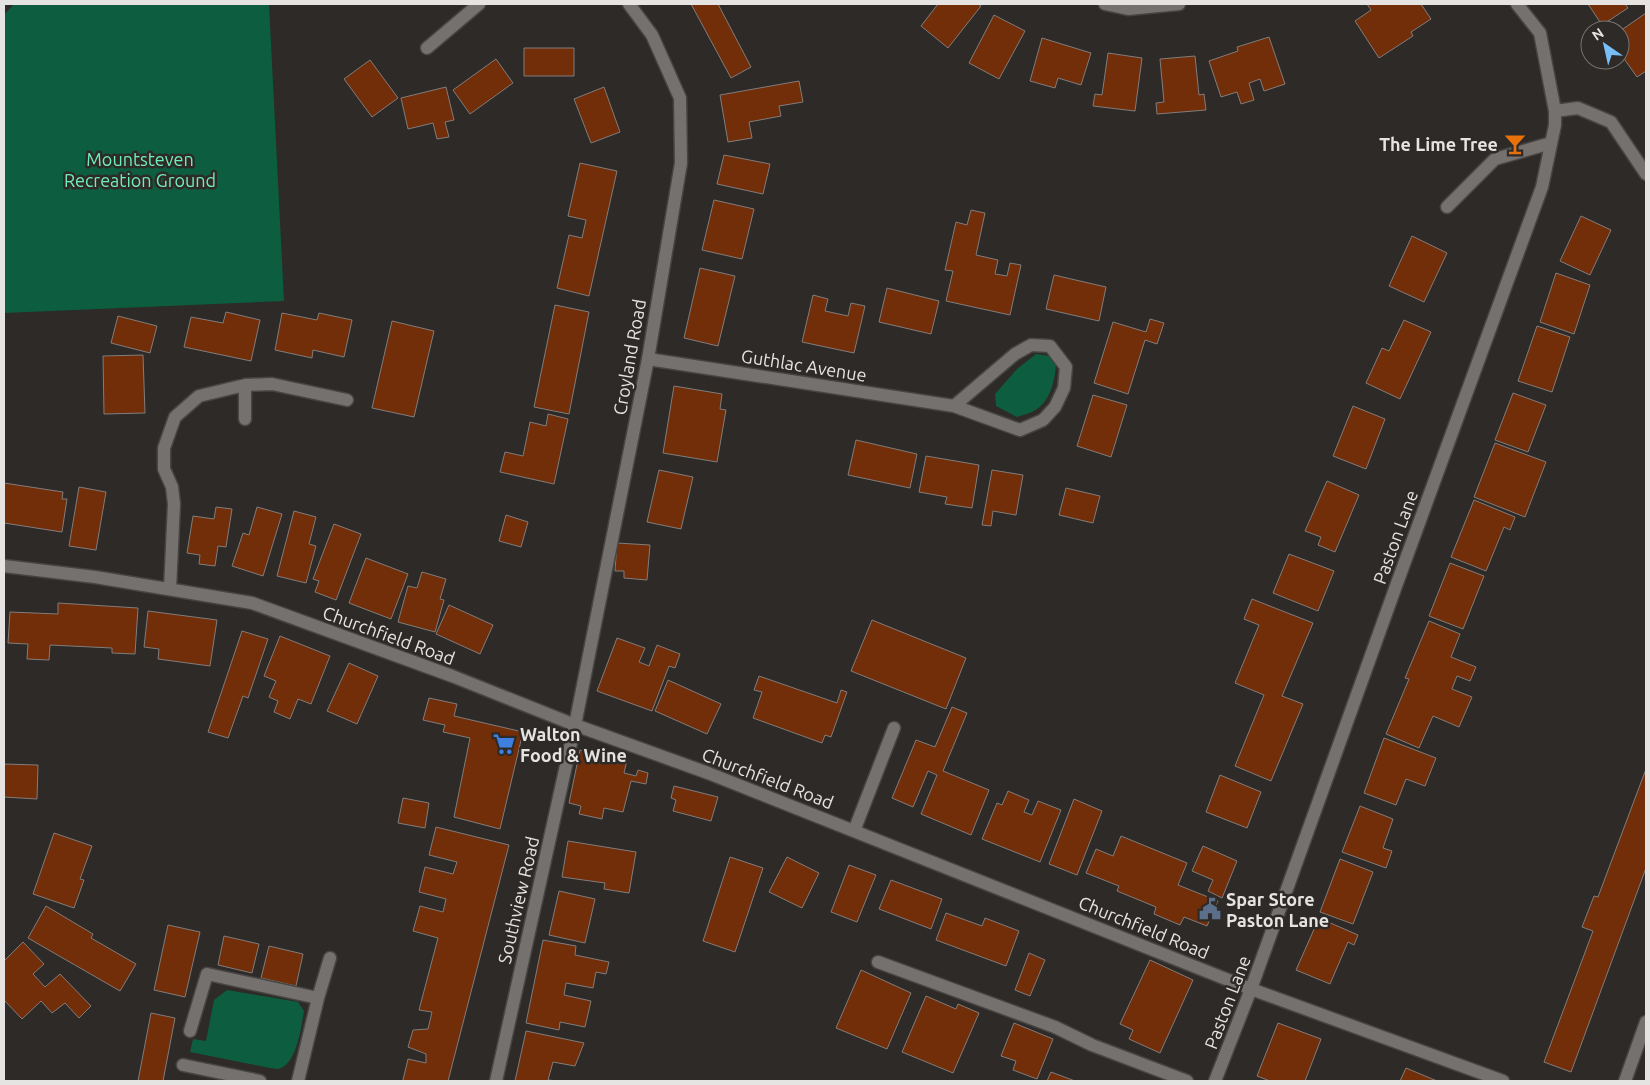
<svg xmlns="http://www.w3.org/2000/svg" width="1650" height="1085" font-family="Ubuntu,sans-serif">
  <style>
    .green { fill: #0d5d41 }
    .building { fill: #722d09; stroke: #817d7c }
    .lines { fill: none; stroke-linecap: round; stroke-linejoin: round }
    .minor-casing { stroke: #474543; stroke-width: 15 }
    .minor { stroke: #75716f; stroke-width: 12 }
    .labels { text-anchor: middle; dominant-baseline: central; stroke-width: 5; stroke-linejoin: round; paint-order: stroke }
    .poi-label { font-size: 18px; font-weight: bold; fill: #e6e4e2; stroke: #2d2a28; text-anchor: start }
    .park-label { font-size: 18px; fill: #70eeb9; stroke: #2d2a28 }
    .street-label { font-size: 18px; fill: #e6e4e2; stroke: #2d2a28 }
  </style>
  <rect width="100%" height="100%" fill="#2d2a28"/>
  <!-- green -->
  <path class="green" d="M14 4H269L284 301 4 313V15Z
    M1036 354 1049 356 1056 364C1055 381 1050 404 1032 412 1028 414 1022 415 1017 417L996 406 995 394 1017 369Z
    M227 990 298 1002 304 1011C301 1027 297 1065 278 1069 276 1069 273 1068 270 1068L190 1052 193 1039 206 1041 214 1000Z"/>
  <!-- building -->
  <path class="building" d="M691 4H718L751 67 731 78Z
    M938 4H978L981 6 948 48 921 26Z
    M1367 4H1421L1431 19 1411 32 1413 36 1379 58 1355 21 1371 10Z
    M1588 4H1625L1628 8 1602 25Z
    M1646 13V71L1637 77 1620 53V31Z
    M994 15 1025 31 999 79 969 63Z
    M1269 37 1285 84 1264 91 1260 79 1249 83 1254 100 1241 104 1237 92 1221 97 1209 61 1238 51 1237 47Z
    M1042 38 1091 53 1081 85 1058 78 1055 88 1030 81Z
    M524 48H574V76H524Z
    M1108 53 1142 58 1135 111 1093 106 1095 94 1102 95Z
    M1195 56 1199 95 1204 94 1206 110 1157 114 1156 103 1164 102 1160 59Z
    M496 59 513 83 470 114 453 90Z
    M370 60 398 98 372 117 344 79Z
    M799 81 803 102 779 106 781 116 749 122 752 138 728 142 720 95Z
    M446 87 454 120 445 122 449 137 437 139 433 123 408 129 401 98Z
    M604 87 620 132 591 143 574 99Z
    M724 155 770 164 763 194 717 184Z
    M580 163 617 171 589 296 557 288 569 235 582 238 586 220 568 216Z
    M714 200 754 209 742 259 702 250Z
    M971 210 985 213 976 255 998 260 995 274 1007 276 1010 263 1021 265 1010 315 946 301 953 271 945 270 956 222 967 225Z
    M1581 216 1611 230 1590 275 1560 261Z
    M1412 236 1447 253 1424 302 1389 286Z
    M700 268 735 276 718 346 684 338Z
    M1556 273 1590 285 1574 334 1540 322Z
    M1054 275 1106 287 1099 321 1046 309Z
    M887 288 939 301 931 334 879 322Z
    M813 295 828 299 825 311 848 316 851 303 865 306 854 353 802 342Z
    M555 305 589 312 569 414 534 407Z
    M226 312 260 320 251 361 184 347 191 317 223 323Z
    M282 313 317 320 319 313 352 320 344 357 313 350 312 358 275 350Z
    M118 316 157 326 150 353 111 343Z
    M1150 319 1164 323 1157 344 1145 340 1128 394 1094 383 1113 322 1146 332Z
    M1404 320 1431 332 1400 399 1366 383 1382 348 1389 351Z
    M392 321 434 331 414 417 372 408Z
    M1537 326 1570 337 1552 392 1518 381Z
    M143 355 145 413 104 414 103 356Z
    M674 386 722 394 720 409 726 410 717 462 663 453Z
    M1513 393 1546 405 1528 452 1495 440Z
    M1093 395 1127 405 1111 457 1077 446Z
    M1353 406 1385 419 1366 469 1333 456Z
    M548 414 568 419 554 484 500 472 505 452 523 456 530 422 546 426Z
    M856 440 917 454 910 488 848 475Z
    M1495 443 1546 462 1525 517 1474 497Z
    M926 456 979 465 972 508 945 504 947 497 919 492Z
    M659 470 693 477 681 529 647 522Z
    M992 470 1023 475 1016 515 993 511 991 526 982 525Z
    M1327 481 1359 495 1335 552 1318 545 1321 537 1305 531Z
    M4 483 63 492 62 499H67L62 532 4 523Z
    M79 487 106 492 96 550 69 546Z
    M1066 488 1100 496 1093 523 1059 515Z
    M1474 500 1515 517 1510 530 1504 527 1486 571 1451 557Z
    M216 507 232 509 226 547 218 546 215 566 199 564 200 555 187 553 193 516 214 519Z
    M257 507 282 514 263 576 232 566 243 533 249 535Z
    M294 511 316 517 309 544 316 546 306 583 277 576Z
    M506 515 528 522 521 547 499 541Z
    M334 524 361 534 336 600 315 592 319 581 313 579Z
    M617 543 650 545 647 580 624 578V571H615Z
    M1289 554 1334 571 1318 611 1273 593Z
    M366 558 408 574 391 619 349 603Z
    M1450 563 1484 576 1463 629 1429 616Z
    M422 572 446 579 440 599 444 600 435 632 398 622 408 586 417 588Z
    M1252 599 1313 623 1282 696 1303 704 1271 781 1235 766 1264 695 1235 683 1259 625 1244 619Z
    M58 603 138 608 135 654 112 653V648L50 645 49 660 27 659 28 644 8 643 10 612 58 614Z
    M449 605 493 625 480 654 436 634Z
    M148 611 217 620 210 666 158 659 159 649 144 647Z
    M872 620 966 658 946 709 851 671Z
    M1429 621 1460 634 1451 657 1476 667 1470 681 1457 676 1452 689 1472 697 1459 727 1433 716 1419 748 1386 734 1409 679 1405 678Z
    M242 631 268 639 248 698 243 696 228 738 208 732Z
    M280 636 330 656 311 704 298 699 290 719 274 712 278 701 269 697 276 681 264 676Z
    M617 638 645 648 639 662 649 666 657 645 680 654 675 668 669 666 652 711 597 691Z
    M349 663 378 676 357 724 327 711Z
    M759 676 837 703 841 690 847 692 831 737 825 735 822 743 753 718 762 692 754 690Z
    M668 680 721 704 707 734 655 711Z
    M429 698 457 704 454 716 523 732 500 829 454 817 470 738 443 732 445 725 423 720Z
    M952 707 967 713 943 771 989 790 971 835 921 814 937 775 928 771 913 807 892 798 916 740 935 747Z
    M1384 738 1436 758 1425 786 1406 779 1396 805 1364 793Z
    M580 750 627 760 624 773 636 776 638 770 648 773 646 784 631 781 623 812 604 808 602 819 579 814 581 806 569 803Z
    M4 764 38 765 37 799 4 797Z
    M1646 769V868L1571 1072 1544 1062 1593 931 1582 927 1594 896 1598 897Z
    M1220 775 1261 792 1247 828 1206 812Z
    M674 786 718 797 711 821 673 811 676 800 671 798Z
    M1008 791 1029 800 1024 812 1032 815 1038 801 1061 810 1040 862 982 839 997 803 1002 805Z
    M403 798 429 803 425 828 398 823Z
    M1074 799 1102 811 1077 875 1049 864Z
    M1360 806 1393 819 1383 848 1392 851 1386 868 1342 852Z
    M436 827 509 845 448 1081H406L403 1080 408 1059 426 1063V1054L408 1047 413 1030 428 1029 432 1012 419 1010 438 938 413 931 420 906 443 912 446 899 419 892 425 867 453 874 457 862 429 855Z
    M54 833 92 846 80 879 84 880 74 908 33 894Z
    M1121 836 1187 863 1178 885 1218 901 1207 926 1184 917 1180 925 1154 914 1156 907 1117 891 1119 886 1086 873 1096 849 1113 856Z
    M568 841 636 852 629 893 604 889 605 883 562 877Z
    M1203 846 1237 861 1222 898 1208 891 1213 880 1192 871Z
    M730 857 763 868 735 952 703 941Z
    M787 857 819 873 802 908 769 892Z
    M1340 859 1373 872 1353 924 1320 912Z
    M849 865 876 875 857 922 831 912Z
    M891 880 942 899 931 929 879 909Z
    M559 891 595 899 585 943 549 935Z
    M46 906 93 934 91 938 136 964 120 991 28 938Z
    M946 913 982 926 985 918 1019 931 1006 966 936 940Z
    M1319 918 1358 935 1354 945 1348 942 1330 984 1296 970Z
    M168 925 200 932 185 997 154 990Z
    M224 936 259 944 252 973 218 965Z
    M543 940 576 946 575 955 609 962 606 974 596 972 593 988 566 983 564 995 591 1001 585 1027 560 1022 559 1030 526 1023Z
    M23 942 44 964 33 974 45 987 60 974 91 1006 79 1018 65 1003 52 1013 41 1001 22 1019 4 1000V961Z
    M269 946 303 954 296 986 261 978Z
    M1029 953 1045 960 1030 996 1015 990Z
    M1150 960 1193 980 1160 1053 1129 1039 1133 1030 1120 1024Z
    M861 970 911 993 887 1049 836 1028Z
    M926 996 956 1009 958 1004 979 1013 953 1073 902 1052Z
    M151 1013 175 1018 163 1081H138Z
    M1014 1023 1053 1039 1037 1079 1013 1070 1016 1061 1001 1056Z
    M1278 1023 1321 1039 1305 1081H1270L1257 1076Z
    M526 1031 584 1043 575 1066 553 1062 548 1080 559 1081H515Z
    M1406 1068 1437 1081H1400Z
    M1051 1072 1075 1081H1047Z"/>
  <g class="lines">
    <!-- minor casing -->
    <g class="minor-casing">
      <path id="minor" d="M1105 4 1128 9 1179 4
        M427 48 479 4
        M1555 111 1578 108 1611 122 1646 174
        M1447 207 1495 159 1551 143
        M648 359 954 406 1015 354 1031 345 1050 346 1066 367 1064 388 1055 407 1043 420 1020 430 954 406
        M245 419V385
        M4 566 95 577 252 603 452 676 575 725 708 773 1251 989 1503 1081
        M170 589 174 504 172 487 164 469V448L175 417 199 396 245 385 272 384 347 400
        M854 831 894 728
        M878 962 1055 1027 1092 1045 1187 1081
        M190 1031 207 974 318 998
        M183 1065 260 1081
        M298 1081 318 998 330 958
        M496 1081 575 725 648 359 681 163 680 98 652 35 629 4
        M1215 1081 1251 989 1396 586 1542 187 1555 125V111L1540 33 1517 4
        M1625 1081 1646 1022"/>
    </g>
    <!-- minor -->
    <use href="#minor" class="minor"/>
  </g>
  <!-- icons -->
  <defs>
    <g id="bar-bare" transform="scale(1.725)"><path d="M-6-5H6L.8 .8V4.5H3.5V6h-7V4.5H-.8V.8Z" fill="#e8710a" stroke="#2d2a28" stroke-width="2.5" paint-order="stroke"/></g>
    <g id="supermarket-bare" transform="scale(1.725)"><path d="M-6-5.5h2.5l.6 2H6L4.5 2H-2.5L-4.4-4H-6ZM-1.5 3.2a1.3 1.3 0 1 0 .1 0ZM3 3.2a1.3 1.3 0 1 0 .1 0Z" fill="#3f7fe0" stroke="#2d2a28" stroke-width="2.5" paint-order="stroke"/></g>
    <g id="civic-bare" transform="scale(1.725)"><path d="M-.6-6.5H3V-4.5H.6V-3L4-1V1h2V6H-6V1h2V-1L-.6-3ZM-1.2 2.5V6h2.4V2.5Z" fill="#5c6f8a" stroke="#2d2a28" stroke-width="2.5" paint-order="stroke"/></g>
  </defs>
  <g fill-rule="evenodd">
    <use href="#bar-bare" x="1515" y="144"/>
    <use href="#supermarket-bare" x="504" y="744"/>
    <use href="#civic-bare" x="1210" y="909"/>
  </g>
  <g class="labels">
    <!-- poi labels -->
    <g class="poi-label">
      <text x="1498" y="144" text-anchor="end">The Lime Tree</text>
      <text x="520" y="734">Walton<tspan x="520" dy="21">Food &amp; Wine</tspan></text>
      <text x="1226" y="899">Spar Store<tspan x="1226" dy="21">Paston Lane</tspan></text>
    </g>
    <!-- park labels -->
    <g class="park-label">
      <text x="140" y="159">Mountsteven<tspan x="140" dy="21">Recreation Ground</tspan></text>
    </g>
    <!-- street labels -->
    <g class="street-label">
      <text transform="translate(629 357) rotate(-80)">Croyland Road</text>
      <text transform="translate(804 365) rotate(9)">Guthlac Avenue</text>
      <text transform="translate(1395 537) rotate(-70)">Paston Lane</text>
      <text transform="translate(389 635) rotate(20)">Churchfield Road</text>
      <text transform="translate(768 778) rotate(21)">Churchfield Road</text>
      <text transform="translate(518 900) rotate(-77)">Southview Road</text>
      <text transform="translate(1144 927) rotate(22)">Churchfield Road</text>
      <text transform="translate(1227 1002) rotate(-69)">Paston Lane</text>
    </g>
  </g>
  <!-- border -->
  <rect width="1650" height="1085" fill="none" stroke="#e6e4e2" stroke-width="10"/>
  <!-- north arrow -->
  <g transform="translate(1605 45) rotate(326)"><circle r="24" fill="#2d2a28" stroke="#777472"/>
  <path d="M0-4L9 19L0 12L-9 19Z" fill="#78bff7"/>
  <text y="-8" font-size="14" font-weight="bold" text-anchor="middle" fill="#e6e4e2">N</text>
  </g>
</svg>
